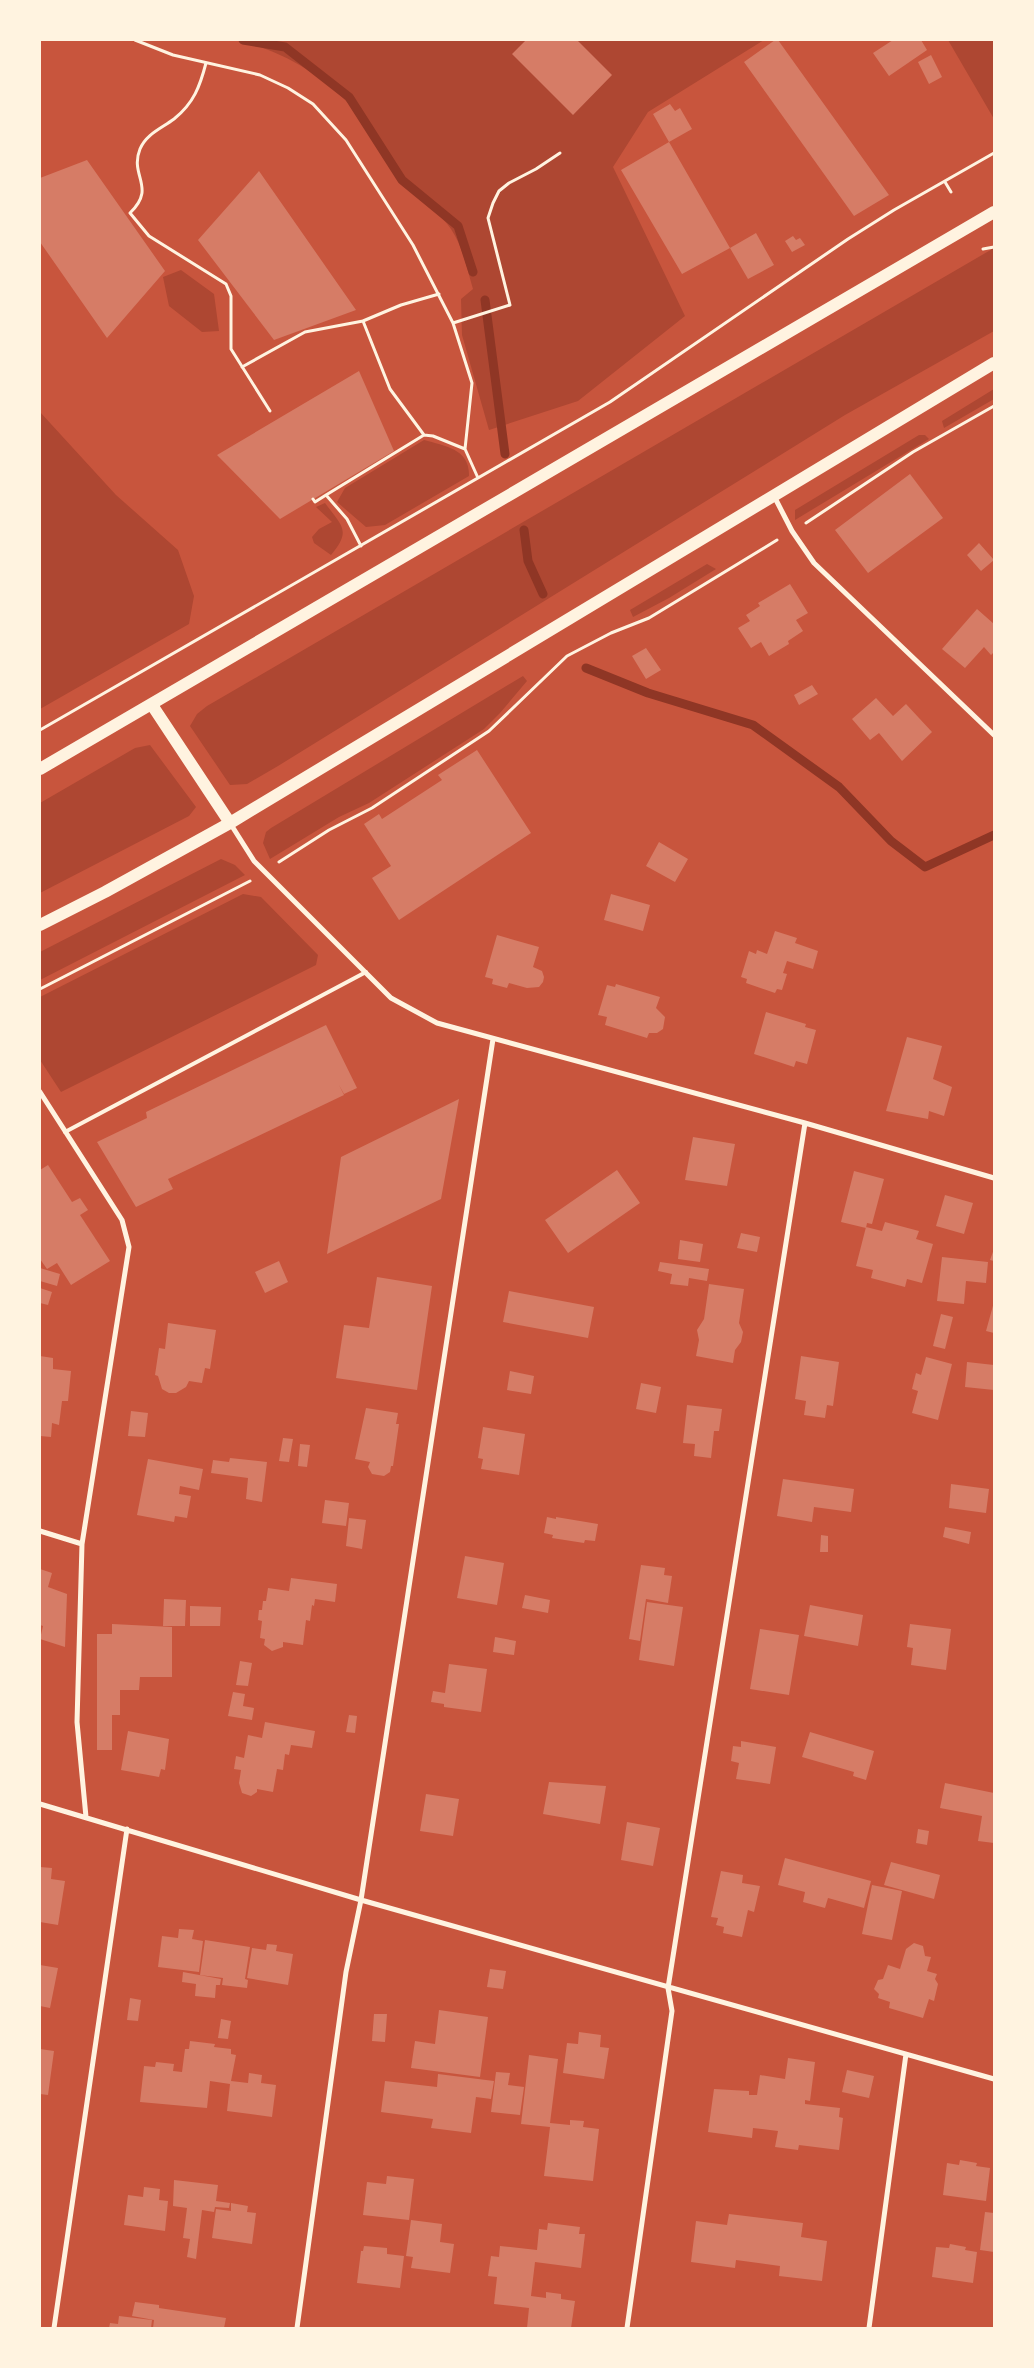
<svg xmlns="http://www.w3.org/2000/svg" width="1034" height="2368" font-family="Montserrat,sans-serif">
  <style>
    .green { fill: #ae4732 }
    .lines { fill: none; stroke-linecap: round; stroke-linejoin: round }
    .stream { stroke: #8f3625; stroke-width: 9 }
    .building { fill: #d67c66 }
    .path { stroke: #fff3e0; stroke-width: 3 }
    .service { stroke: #fff3e0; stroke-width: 4 }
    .minor { stroke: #fff3e0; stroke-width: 5 }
    .primary { stroke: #fff3e0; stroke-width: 12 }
  </style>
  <rect width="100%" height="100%" fill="#c8553d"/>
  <!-- green -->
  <path class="green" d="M234 40H764L648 112 613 167 685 316 578 401 489 430 462 335 461 299 473 289C467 269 463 247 451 229 441 214 423 204 412 188 392 161 374 131 351 106 320 73 279 49 234 40Z
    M948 40H994V119Z
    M994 248V331L845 415 278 766 247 784 230 785 190 726 197 714 207 706Z
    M181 270 214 294 219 331 202 332 169 306 163 277Z
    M994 389V399L944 428 942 421Z
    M40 412 116 495 178 550 194 596 189 624 40 709Z
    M919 435H925L929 439 795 520V510Z
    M424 440C445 446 470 449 469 476L385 525 366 527 337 502 345 488Z
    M325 503C343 527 351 531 331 555L314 543 312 537 319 529 332 522 316 507Z
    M707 564 716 569 669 598 633 617 630 610Z
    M523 676 527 681 500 713 484 729 369 803 339 817 270 859 263 843 266 832 271 828Z
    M150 745 196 807 189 816 40 893V803L135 748Z
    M221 859 235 865 245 875 40 980V952Z
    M243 894 261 897 318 955 316 965 61 1092 40 1060V997Z"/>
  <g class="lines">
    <!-- stream -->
    <path class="stream" d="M243 40 285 47 349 97 402 180 458 226 473 272
      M485 300 505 454
      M524 530 528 561 543 594
      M586 668 648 693 753 725 839 787 891 841 925 867 994 835"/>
  </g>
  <!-- building -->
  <path class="building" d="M526 40H577L612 75 573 115 512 54Z
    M775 40H778L889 195 854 216 744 62Z
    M893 40H921L927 50 889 76 873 53Z
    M931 55 942 77 929 84 918 62Z
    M670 104 675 111 680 108 692 129 669 142 653 114Z
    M669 142 730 248 682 274 621 170Z
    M87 160 165 271 107 338 40 242V178Z
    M259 171 356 310 274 340 198 240Z
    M756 233 774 265 748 279 730 248Z
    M793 236 796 240 800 238 805 245 792 252 785 241Z
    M359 371 394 451 280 519 217 455Z
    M910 474 943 518 868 573 835 530Z
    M979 543 994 560 981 571 967 555Z
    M790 584 808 613 796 620 803 631 788 641 789 644 769 656 761 642 751 648 738 628 750 621 746 615 760 606 758 603Z
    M977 609 994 624V652L991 655 984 647 965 668 942 649Z
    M646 648 661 670 646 679 632 656Z
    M812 685 818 694 799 705 794 695Z
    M876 698 893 716 906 704 932 732 902 761 879 733 870 740 852 719Z
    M477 750 531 833 399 920 372 878 391 866 364 824 379 814 382 819 442 780 438 775Z
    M659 842 688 859 675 882 646 866Z
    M611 894 650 905 643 931 604 920Z
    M775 931 797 938 795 943 818 951 813 969 787 961 783 973 787 974 782 990 777 989 775 993 746 983 747 979 741 977 749 951 756 954 757 950 767 954Z
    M497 935 539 947 533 967 542 971 544 977 543 982 539 987 527 988 509 983 507 988 492 984 493 979 485 977Z
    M616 984 660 997 656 1008 665 1017 663 1029 657 1033H649L647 1038 605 1025 607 1017 598 1015 607 985 615 987Z
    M766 1012 806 1024 805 1027 816 1030 807 1064 796 1061 794 1067 754 1054Z
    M326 1025 357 1088 344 1094 339 1085 344 1095 168 1179 173 1189 136 1207 97 1142 147 1118 146 1112Z
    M907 1037 942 1046 933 1079 952 1087 944 1116 929 1111 928 1119 886 1111Z
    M459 1099 441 1199 327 1254 341 1157Z
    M693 1137 735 1144 727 1186 685 1180Z
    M48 1165 72 1202 80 1198 88 1210 80 1215 110 1261 71 1285 57 1263 47 1269 40 1259V1170Z
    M617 1170 640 1203 568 1253 545 1220Z
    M854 1171 884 1179 872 1224 867 1223 866 1228 841 1222Z
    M945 1195 973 1203 964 1234 936 1226Z
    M885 1222 919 1231 916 1239 933 1244 922 1283 907 1279 905 1287 871 1278 873 1270 856 1266 866 1227 882 1231Z
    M741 1233 760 1237 757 1252 737 1248Z
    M680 1240 703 1244 700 1262 678 1259Z
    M994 1249V1261L990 1260Z
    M942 1257 988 1262 986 1283 966 1281 964 1304 937 1301Z
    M279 1261 288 1282 265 1293 255 1272Z
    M660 1262 709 1269 707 1281 689 1278 688 1286 670 1284 672 1274 658 1271Z
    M40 1268 60 1274 57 1286 40 1281Z
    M377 1277 432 1286 417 1390 336 1378 344 1325 369 1328Z
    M709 1284 744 1289 739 1323 743 1332 741 1342 735 1350 733 1363 696 1356 699 1340 697 1330 704 1319Z
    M40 1288 52 1292 48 1305 40 1303Z
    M509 1291 594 1307 588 1338 503 1322Z
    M994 1302V1333L986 1331Z
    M941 1314 953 1317 945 1349 933 1346Z
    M168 1323 216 1330 210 1369 205 1368 202 1383 189 1381 186 1387 176 1393H169L162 1389 158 1376 155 1375 159 1348 165 1349Z
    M40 1356 53 1358V1369L71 1371 68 1401H62L59 1425 52 1423 51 1437 40 1436Z
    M801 1356 839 1362 833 1406 827 1405 825 1418 804 1415 806 1401 795 1399Z
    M926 1357 952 1364 938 1420 912 1413 918 1391 912 1389 916 1373 921 1375Z
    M967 1362 994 1365V1390L965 1387Z
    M510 1371 534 1376 531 1394 507 1390Z
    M641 1383 661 1387 656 1413 636 1409Z
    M687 1405 722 1409 719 1431H714L711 1458 694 1456 695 1444 683 1443Z
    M366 1408 398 1413 396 1424H399L393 1466H391L390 1472 384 1476 372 1474 368 1467 370 1462 355 1459Z
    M131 1411 148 1413 145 1437 128 1436Z
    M483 1427 525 1434 519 1475 481 1469 483 1459 478 1458Z
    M283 1438 293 1439 289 1462 279 1461Z
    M300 1444 310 1445 307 1467 298 1466Z
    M230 1458 267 1462 262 1502 246 1499 248 1478 211 1473 213 1460 229 1462Z
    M148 1459 203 1469 199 1490 180 1486 179 1494 191 1496 187 1518 175 1516 174 1522 137 1515Z
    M783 1479 854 1489 851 1512 814 1507 812 1522 777 1516Z
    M951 1484 989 1489 986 1513 949 1508Z
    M325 1500 349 1503 346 1526 322 1523Z
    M547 1517 556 1519V1517L598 1524 595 1541 585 1540 584 1543 552 1538 553 1535 544 1533Z
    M349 1518 366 1520 362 1549 346 1546Z
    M945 1527 971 1532 969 1544 943 1537Z
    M821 1535 828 1536V1552H820Z
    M465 1556 504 1563 497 1605 457 1598Z
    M641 1565 665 1568 664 1575 672 1576 668 1603 646 1599 640 1641 629 1639Z
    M40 1569 52 1573 48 1587 67 1594 65 1647 40 1639 43 1626 40 1625Z
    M291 1578 337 1584 335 1602 315 1599 314 1606 312 1605 310 1621 306 1620 303 1645 283 1642V1647L272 1651 264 1645 265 1639 260 1638 262 1621 258 1620 259 1610H262L263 1601H266L268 1588 289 1591Z
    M525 1595 550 1600 548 1613 522 1608Z
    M164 1599 186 1600 185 1626H163Z
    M647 1602 683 1607 674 1666 639 1660Z
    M810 1605 863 1615 858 1646 804 1636Z
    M190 1606 221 1607 220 1626H190Z
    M112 1624 172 1627V1677H140L139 1690H120V1715H112V1750H97V1634H112Z
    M910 1624 951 1629 946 1670 911 1665 913 1648 907 1647Z
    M760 1629 799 1635 789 1695 750 1689Z
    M495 1637 516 1641 514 1655 493 1652Z
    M240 1661 252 1663 248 1686 236 1685Z
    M449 1664 487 1669 481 1712 444 1707V1704L431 1702 433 1691 445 1693Z
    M233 1692 245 1694 243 1706 254 1708 252 1720 228 1716Z
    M349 1715 357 1716 355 1733 346 1732Z
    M265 1722 315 1731 312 1748 291 1745 289 1755 285 1754 283 1770 277 1769 273 1792 257 1789V1792L251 1796 242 1793 239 1783 241 1770 234 1769 236 1756 244 1758 248 1735 262 1738Z
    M128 1731 169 1739 165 1770 161 1769 159 1777 121 1770Z
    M810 1732 874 1751 866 1780 853 1776 854 1772 802 1757Z
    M741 1741 776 1747 770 1784 736 1779 739 1763 731 1761 733 1746 741 1747Z
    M549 1782 606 1786 600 1824 543 1814Z
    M945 1783 994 1793V1843L978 1841 982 1816 940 1808Z
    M426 1794 459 1799 453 1836 420 1831Z
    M627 1822 660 1828 653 1866 621 1860Z
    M918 1829 929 1831 927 1845 916 1843Z
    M785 1858 871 1881 864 1908 828 1898 825 1908 803 1902 805 1892 778 1885Z
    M891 1862 940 1875 934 1899 884 1885Z
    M40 1867 52 1868 51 1879 65 1881 58 1925 40 1922Z
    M721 1871 743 1875 742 1883 760 1886 754 1912 748 1910 742 1937 723 1933 724 1927 716 1925 718 1918 711 1917Z
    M872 1885 902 1891 892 1940 862 1934Z
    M179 1929 194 1930 192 1939 203 1941 199 1972 158 1967 162 1936 178 1938Z
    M205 1940 250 1947 245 1979 248 1980 247 1988 222 1985 223 1978 200 1975Z
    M914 1943 923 1946 925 1956 931 1957 927 1971 937 1974 935 1979 938 1984 934 2001 929 1999 923 2018 889 2008 890 2002 878 1998 879 1994 874 1989 878 1980 883 1979 888 1965 900 1969 906 1949Z
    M267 1944 277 1945 276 1951 293 1954 288 1985 247 1978 252 1948 266 1950Z
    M40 1965 58 1968 50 2008 40 2006Z
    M490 1969 506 1971 503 1989 487 1987Z
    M183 1972 221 1979 220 1985H216L215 1998 195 1996 196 1984 182 1982Z
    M130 1998 141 2000 138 2021 127 2020Z
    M439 2010 488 2017 480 2077 411 2068 415 2041 435 2044Z
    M374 2014H387L385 2042 372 2041Z
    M221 2019 231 2021 228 2039 218 2038Z
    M579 2032 601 2035 600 2047 609 2048 604 2079 563 2073 567 2043 578 2044Z
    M190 2041 215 2044 214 2047 231 2049V2054L236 2055 231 2081 248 2083 249 2073 262 2075 261 2083 276 2085 272 2117 227 2111 230 2084 210 2081 207 2108 140 2102 144 2066 155 2067 156 2062 174 2064 173 2071 182 2072 185 2049H189Z
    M40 2049 54 2051 48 2095 40 2094Z
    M529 2055 558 2059 550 2123 570 2125V2120L584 2121 583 2127 599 2129 593 2181 544 2176 550 2127 521 2124Z
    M788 2058 815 2062 810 2101 805 2100V2104L840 2108 839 2117 843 2118 839 2150 799 2145 798 2150 775 2147 778 2131 753 2128 752 2138 708 2132 714 2089 749 2091V2095H757L760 2075 785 2079Z
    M847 2070 874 2076 869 2098 842 2092Z
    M496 2072 510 2073 508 2085 524 2087 520 2115 491 2112Z
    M438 2074 494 2081 491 2099 476 2097 471 2133 431 2128 433 2119 381 2112 385 2081 437 2087Z
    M960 2160 977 2163 976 2166 990 2168 986 2201 943 2195 947 2163 959 2165Z
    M387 2176 414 2179 409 2220 363 2215 367 2182 386 2184Z
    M174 2180 218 2185 216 2201 230 2203 229 2208 215 2207 214 2212 202 2210 196 2259 187 2257 190 2239 183 2238 187 2208 173 2206Z
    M144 2187 160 2189 159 2200 168 2201 165 2231 124 2225 128 2195 143 2197Z
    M231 2203 248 2206 247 2212 256 2213 252 2244 212 2238 216 2209 231 2211Z
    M985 2212 994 2213V2252L980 2250Z
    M729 2214 803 2223 801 2237 827 2241 822 2281 779 2276 780 2266 736 2260 735 2268 691 2262 696 2221 727 2225Z
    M411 2220 442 2224 440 2242 454 2244 450 2273 411 2268 413 2257 406 2256Z
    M548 2223 580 2227 579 2234H585L581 2268 535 2262 531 2296 546 2298V2292L561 2294V2299L575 2301 571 2328H527L529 2308 494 2304 497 2277 488 2276 491 2256 499 2257 500 2246 537 2250 539 2229 547 2230Z
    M950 2244 966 2247 965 2250 977 2252 973 2283 932 2277 936 2247 949 2248Z
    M364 2246 387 2248V2254L404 2256 400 2288 357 2283 361 2251H363Z
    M135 2302 159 2305V2308L226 2318 224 2328H153L154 2320 132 2316Z
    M119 2316 152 2320 151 2328H109L110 2323 118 2324Z"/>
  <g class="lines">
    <!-- path -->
    <path class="path" d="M135 40 173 55 260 75 288 88 313 104 346 140 413 245 453 323 472 383 465 449 478 478
      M206 63C200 86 194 103 174 119 162 128 146 134 140 149 129 176 157 187 130 213L149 236 226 284 231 296V349L270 411
      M945 182 951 192
      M983 249 994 247
      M439 294 401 305 363 321 390 389 424 435 433 436 465 449
      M453 323 510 305 488 218 493 203 499 191 509 183 536 169 560 153
      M242 367 305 332 363 321
      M313 499 315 502 326 495
      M806 523 913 452 994 406
      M361 546 347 519 326 495 424 435
      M40 730 610 402 848 239 894 210 994 153
      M279 862 329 830 372 808 489 731 567 656 611 633 649 618 777 540
      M40 989 250 881"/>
    <!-- service -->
    <path class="service" d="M65 1132 366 972"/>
    <!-- minor -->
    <path class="minor" d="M774 496 792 531 814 563 994 735
      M230 823 254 861 391 998 437 1023 805 1123 994 1178
      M40 1092 122 1220 129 1247 82 1544 77 1722 86 1817
      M40 1531 82 1544
      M40 1804 361 1900 994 2079
      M54 2328 127 1829
      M297 2328 346 1972 361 1900 493 1039
      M627 2328 672 2011 668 1988 805 1123
      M869 2328 906 2054"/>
    <!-- primary -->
    <path class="primary" d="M152 705 230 823
      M40 769 994 212
      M40 925 105 892 230 823 994 363"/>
  </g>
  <!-- border -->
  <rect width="1034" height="2368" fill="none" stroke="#fff3e0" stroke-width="82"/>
</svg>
